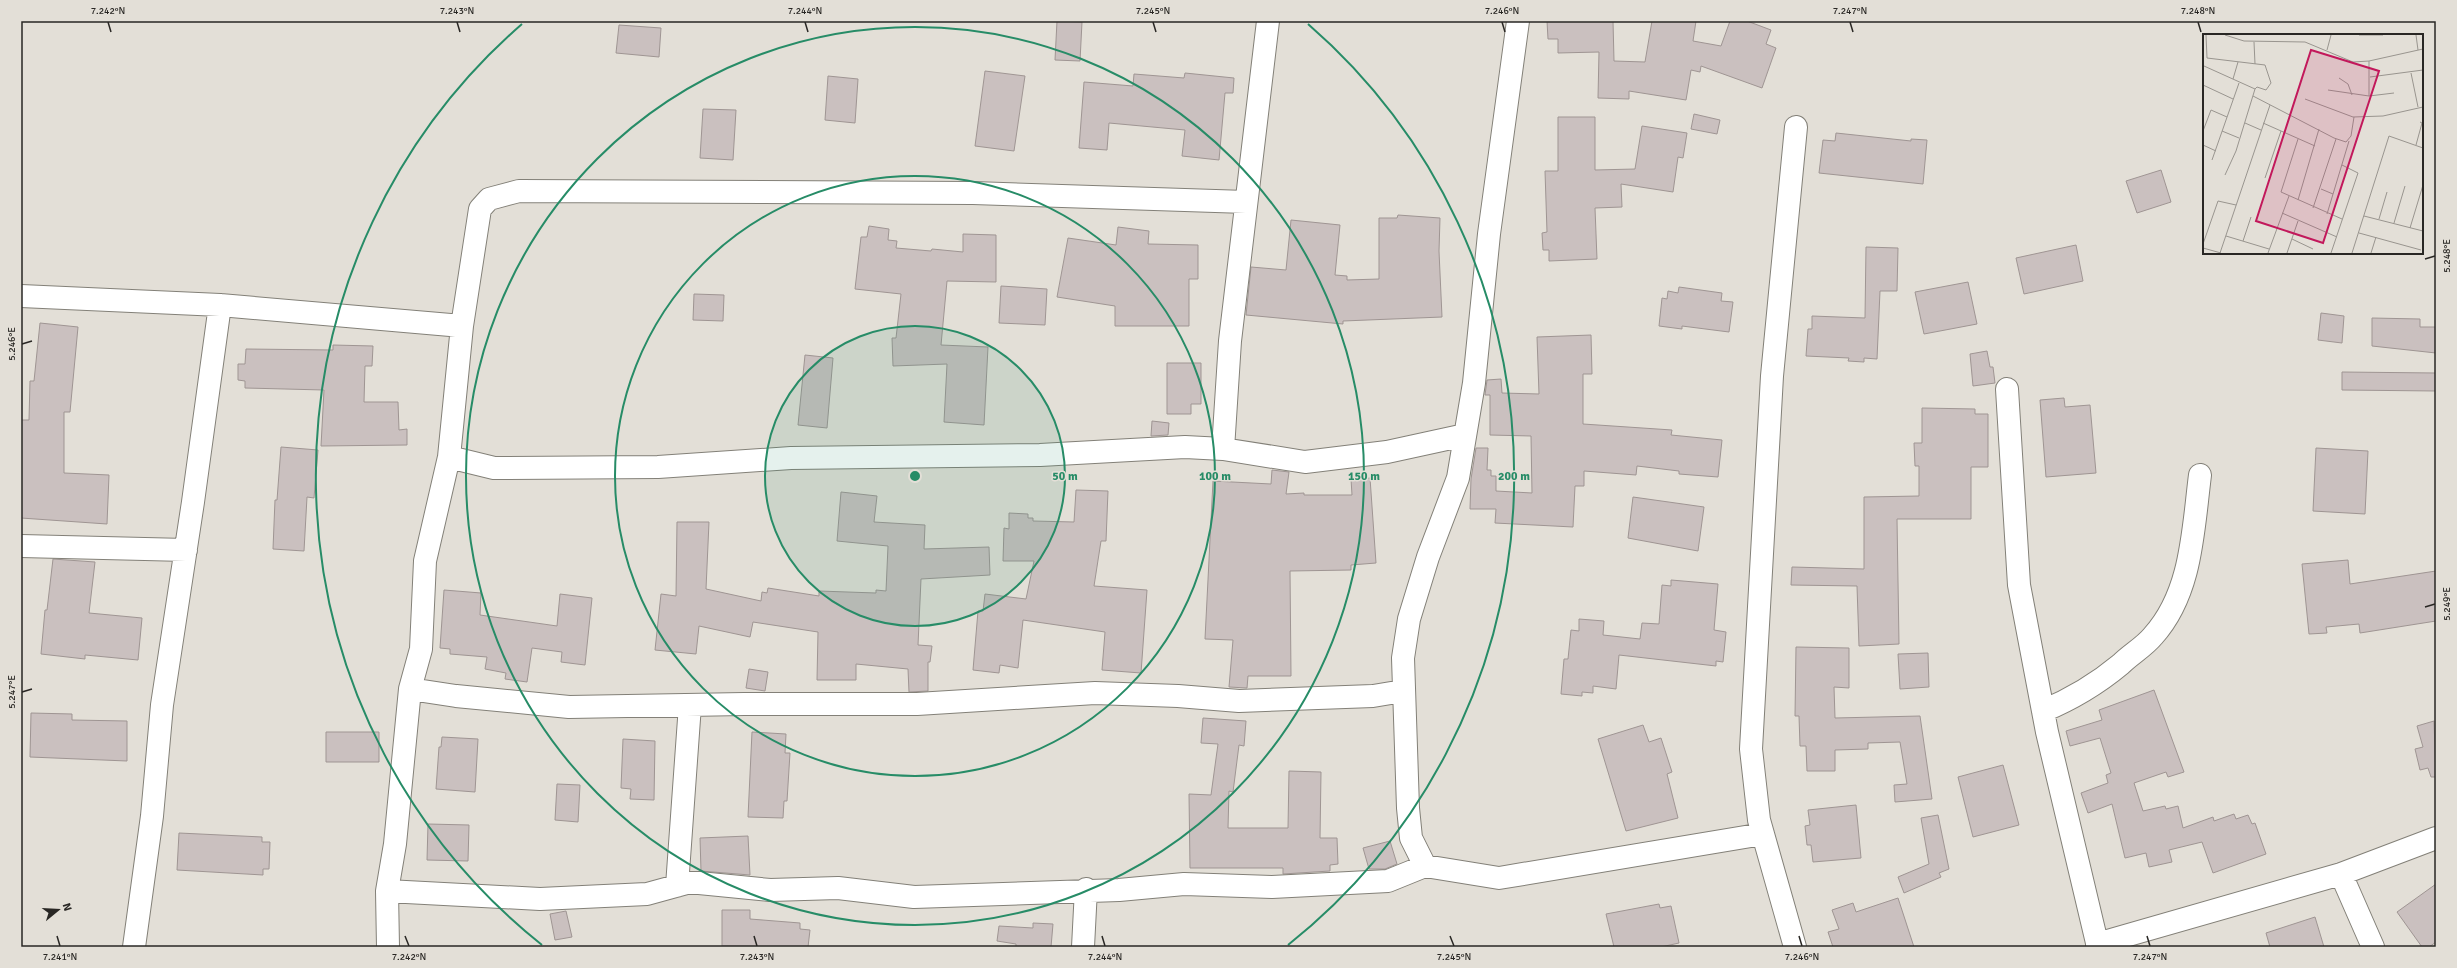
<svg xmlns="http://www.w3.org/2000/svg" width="2457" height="968" font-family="Signika,sans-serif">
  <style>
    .building { fill: #cac0bf; stroke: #9f9593 }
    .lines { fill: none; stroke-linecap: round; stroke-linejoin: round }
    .minor-casing { stroke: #838078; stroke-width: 24 }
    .minor { stroke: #fff; stroke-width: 22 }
    .ticks { fill: none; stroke: #292724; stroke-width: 1.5 }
    .ring { fill: none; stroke: #278c67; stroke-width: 2 }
    .inset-road { fill: none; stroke: #99958f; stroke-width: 1 }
    .view { fill: #c2185b; fill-opacity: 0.15; stroke: #c2185b; stroke-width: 2 }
    .inset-edge { fill: none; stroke: #292724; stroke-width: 2 }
    .centre { fill: #278c67; stroke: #e3dfd7; stroke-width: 2 }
    .ring-label { font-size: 12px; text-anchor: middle; font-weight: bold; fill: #278c67; stroke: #e3dfd7; stroke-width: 3; stroke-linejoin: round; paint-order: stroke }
    .neatline { fill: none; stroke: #292724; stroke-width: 1.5 }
    .ticks-label { font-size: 10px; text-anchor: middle; fill: #292724 }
  </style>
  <rect width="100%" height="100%" fill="#e3dfd7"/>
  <!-- building -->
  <path class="building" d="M1057 21 1082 22 1080 61 1055 60Z
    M1547 21H1613L1614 61 1645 62 1652 21H1696L1693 41 1721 46 1730 21H1747L1771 30 1766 44 1776 48 1762 88 1701 66 1700 72 1691 70 1686 100 1629 91V99L1598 98 1599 52 1558 53V39H1548Z
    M619 25 661 28 659 57 616 53Z
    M985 71 1025 76 1014 151 975 146Z
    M1185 73 1234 78 1233 93H1225L1219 160 1182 156 1185 130 1109 123 1107 150 1079 148 1084 82 1133 86 1134 74 1184 78Z
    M828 76 858 79 855 123 825 120Z
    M703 109 736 110 733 160 700 158Z
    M1694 114 1720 120 1717 134 1691 129Z
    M1558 117H1595V170L1635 169 1642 126 1687 133 1683 158 1678 157 1673 192 1621 184 1622 207 1595 208 1597 259 1549 261V250H1543L1542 233 1547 232 1545 171H1558Z
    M1836 133 1911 141V139L1927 140 1923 184 1819 173 1823 140 1835 141Z
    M2161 170 2171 202 2137 213 2126 181Z
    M1398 215 1440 218 1439 251 1442 317 1343 321V324L1246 315 1251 267 1286 270 1291 220 1340 225 1335 275 1347 276V280L1379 279V218H1397Z
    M869 226 889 229 888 240 897 241 896 248 931 251 932 249 963 252V234L996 235V282L947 281 941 345 988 347 984 425 944 422 947 364 893 366 892 338H896L901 294 855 289 861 237H867Z
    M1118 227 1149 231 1148 244 1198 245V279H1189V326H1115V306L1057 297 1068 238 1116 245Z
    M2076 245 2083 281 2024 294 2016 258Z
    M1866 247 1898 248 1897 291H1880L1877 359 1864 358V362L1848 361 1849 358 1806 356 1808 329H1812V316L1865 318Z
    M1968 282 1977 324 1924 334 1915 292Z
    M1001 286 1047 289 1045 325 999 323Z
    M1679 287 1722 293 1721 301 1733 302 1729 332 1682 326V329L1659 326 1662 298 1667 299 1668 291 1678 293Z
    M694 294 724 295 723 321 693 320Z
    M2321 313 2344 316 2342 343 2318 340Z
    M2372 318 2420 319V327H2436V353L2372 346Z
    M40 323 78 327 70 412H64V473L109 475 107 524 21 518V420H29L30 381H34Z
    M1591 335 1592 374H1583V424L1672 430 1671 435 1722 440 1718 477 1679 474V471L1637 466 1636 475 1584 471V486H1575L1573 527 1495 523 1496 509H1470L1471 479 1476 448H1488L1487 470H1491V476H1496V491L1532 493 1531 436 1490 435V395H1485L1487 380 1501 379 1502 393 1539 394 1537 337Z
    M333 345 373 346 372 366H365L364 402H398L399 430 407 429V445L321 446 324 390 245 388V381L238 380V364H245L246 349 333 350Z
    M1987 351 1990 367H1993L1995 383 1973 386 1970 354Z
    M805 355 833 358 827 428 798 425Z
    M1167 363H1201V404H1191V414H1167Z
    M2342 372 2436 373V391L2342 390Z
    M2064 398 2065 407 2090 405 2096 473 2046 477 2040 400Z
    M1922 408 1975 409V414H1988V467H1971V519H1897L1899 644 1859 646 1857 586 1791 585 1792 567 1864 569V497L1919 496V466H1915L1914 443H1922Z
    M1152 421 1169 423 1168 435 1151 436Z
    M281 447 318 450 314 498 307 497 304 551 273 549 275 500H277Z
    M2316 448 2368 451 2365 514 2313 511Z
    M1272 470 1289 472 1286 494 1304 493V495H1352L1351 479 1370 478 1376 563 1351 565V570L1290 571 1291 676H1248L1247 688 1229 687 1233 640 1205 639 1213 481 1271 484Z
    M1076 490 1108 491 1106 541H1101L1094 586 1147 590 1141 673 1102 670 1105 632 1023 620 1018 668 1000 665 999 673 973 670 978 611H983L985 594 1026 599 1034 561H1003L1004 528 1009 529V513L1028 514V518H1033V521L1074 522Z
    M841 492 877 496 874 522 925 525 924 549 989 547 990 575 921 579 918 645 932 646 930 662H928V691L909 692 908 669 856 664V680H817L818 632 753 622 750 637 699 626 696 654 655 650 661 594 676 596 677 522H709L706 589 761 601 762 592 767 593 768 588 819 596V591L876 593V590L886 591 888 546 837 541Z
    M1633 497 1704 507 1698 551 1628 538Z
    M53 559 95 562 89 613 142 618 138 660 85 655V659L41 654 45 610H47Z
    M2348 560 2350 584 2436 571V621L2360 633 2359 624 2326 627 2327 633 2309 634 2302 564Z
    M1671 580 1718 584 1714 630 1726 632 1723 662 1716 661V666L1619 655 1616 689 1593 686V693L1582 692V696L1561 694 1564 659H1568L1571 630 1579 631V619L1604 621 1603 635 1640 639 1642 623 1659 624 1662 585 1671 586Z
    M444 590 481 593 480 615 557 626 560 594 592 598 585 665 561 662 562 652 532 648 527 682 505 679 506 673 485 669 487 657 450 654V649L440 648Z
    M1796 647 1849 648V688L1834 687 1835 718 1920 716 1932 799 1895 802 1894 785 1907 784 1900 742 1868 743V749L1835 750V771H1807L1806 746H1800L1799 716H1795Z
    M1928 653 1929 687 1900 689 1898 654Z
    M749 669 768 672 765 691 746 688Z
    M2154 690 2184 772 2168 777 2166 772 2134 783 2143 811 2165 806 2166 809 2178 806 2183 828 2213 817 2214 821 2234 814 2236 819 2248 815 2252 824 2255 823 2266 854 2213 873 2202 842 2169 850 2172 862 2149 867 2146 853 2125 858 2112 804 2088 813 2081 793 2108 783 2106 775 2111 773 2100 738 2070 746 2066 731 2102 720 2099 710Z
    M31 713 72 714V720L127 721V761L30 757Z
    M1203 718 1246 721 1244 746 1239 745 1233 792 1229 791 1228 828H1288L1289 771 1321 772 1320 838H1337L1338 864 1330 865V871L1283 874V868H1190L1189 794 1211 795 1218 744 1201 743Z
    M2434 721 2436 777H2431L2428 768 2420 770 2415 749 2423 747 2417 726Z
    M1643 725 1649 742 1661 738 1672 772 1667 774 1678 818 1626 831 1598 739Z
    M326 732H379V762H326Z
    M752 732 786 734 785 753H790L787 801H784L783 818 748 817Z
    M442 737 478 739 475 792 436 789 439 747H441Z
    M623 739 655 741 654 800 630 799 631 789 621 788Z
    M2003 765 2019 825 1973 837 1958 777Z
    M557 784 580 785 578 822 555 820Z
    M1856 805 1861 858 1813 862 1811 845H1807L1805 826 1810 825 1808 810Z
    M1938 815 1949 869 1939 873 1941 877 1904 893 1898 877 1929 864 1921 818Z
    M428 824 469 825 468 861 427 860Z
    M179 833 262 837V842H270L269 869H263V875L177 870Z
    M748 836 750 875 701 871 700 838Z
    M1390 841 1397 864 1385 869H1369L1363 848Z
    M2436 884V942L2429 947H2422L2397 912Z
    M1898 898 1914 947H1833L1828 932 1839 929 1832 910 1853 903 1856 912Z
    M1659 904 1660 908 1671 906 1679 943 1661 947H1614L1606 914Z
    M722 910H750V919L800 923V929L810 930 808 947 722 946Z
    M566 911 572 937 555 940 550 914Z
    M2315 917 2324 947H2270L2266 933Z
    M1033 923 1053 924 1051 947H1016V944L997 941 999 926 1033 928Z"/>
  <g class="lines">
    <!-- minor casing -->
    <g class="minor-casing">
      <path id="minor" d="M1518 21 1489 234 1474 383 1458 478 1428 557 1409 619 1403 658 1408 808 1411 838 1425 866 1499 878 1763 834
        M21 296 220 305 462 326
        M2007 389 2019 585 2047 732 2098 947
        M1223 449 1230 341 1268 21
        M449 457 494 468 658 467 791 458 1040 455 1185 447 1223 449 1305 462 1387 452 1465 435
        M21 546 186 550
        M410 689 456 696 569 707 744 704H917L1095 693 1178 696 1239 701 1373 696 1403 691
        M2043 711C2072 699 2097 684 2121 664 2131 654 2144 647 2153 636 2192 593 2193 530 2200 475
        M2341 874 2373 947
        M677 886 690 705
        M387 891 540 899 647 894 687 883H699L770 890 838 888 914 897 1119 890 1184 884 1272 887 1388 881 1425 866
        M2097 944 2341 874 2436 838
        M134 947 152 816 162 705 193 502 220 305
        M388 947 387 891 395 844 410 689 421 649 425 561 449 457 462 326 480 209 489 199 519 191 973 193 1246 202
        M1083 947 1086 889
        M1795 947 1759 820 1751 749 1772 376 1796 127"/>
    </g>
    <!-- minor -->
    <use href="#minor" class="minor"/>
  </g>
  <!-- ticks -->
  <path class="ticks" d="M108 22 111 32M457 22 460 32M805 22 808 32M1153 22 1156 32M1502 22 1505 32M1850 22 1853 32M2198 22 2201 32M2425 259 2435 256M22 344 32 341M2425 607 2435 604M22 692 32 689M57 936 60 946M405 936 409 946M754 936 757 946M1102 936 1105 946M1450 936 1454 946M1799 936 1802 946M2147 936 2150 946"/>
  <!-- distance rings -->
  <circle cx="915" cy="476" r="150" fill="#278c67" fill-opacity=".12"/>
  <g class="ring">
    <circle cx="915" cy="476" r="150"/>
    <circle cx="915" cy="476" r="300"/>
    <circle cx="915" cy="476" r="449"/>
    <path d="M542 945A599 599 0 0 1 522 24M1308 24A599 599 0 0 1 1288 945"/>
  </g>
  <!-- overview -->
  <g transform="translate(2203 34)">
    <rect width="220" height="220" fill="#e3dfd7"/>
    <path class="inset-road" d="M22 1 41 7 102 8 150 28 166 27 220 15M156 1H180M213 1 215 16M51 8 52 30M124 16 128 1M166 27V62M1 32 52 55 54 53 63 56 68 49 62 31 4 24 3 1M208 39 215 73M167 43 220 36M136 44 145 50 149 61M30 45 35 28M0 51 30 65M125 56 166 62 191 59M50 62 131 104 143 108 148 102 151 83M102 65 150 83 180 82 220 73M42 89 58 96M60 89 112 112M0 97 8 76 24 83M19 97 36 104M95 105 78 158 139 185M0 111 13 117M213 111 219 89 217 88M9 126 36 49M22 141 33 117 52 55M62 144 78 97M118 155 130 160M95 166 116 95M110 174 133 105M79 179 134 203M124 180 146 107M161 182 220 197M176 185 184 158M191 189 202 152M207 194 220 151M156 199 218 216M23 202 66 215M89 205 110 215M40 207 48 183M0 210 15 167 33 171M0 214 18 219M17 219 67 71M65 219 86 162M84 219 95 187M128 219 155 139 139 131M149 219 186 102 220 114M168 219 173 203"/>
    <path class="view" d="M108 16 176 37 120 209 53 187Z"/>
    <rect width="220" height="220" class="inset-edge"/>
  </g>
  <circle cx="915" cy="476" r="6" class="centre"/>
  <g class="ring-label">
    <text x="1065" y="480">50 m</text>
    <text x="1215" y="480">100 m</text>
    <text x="1364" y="480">150 m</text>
    <text x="1514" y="480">200 m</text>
  </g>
  <!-- border -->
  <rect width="2457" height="968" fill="none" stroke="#e3dfd7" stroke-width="44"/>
  <!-- north arrow -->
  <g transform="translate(58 910) rotate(72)" stroke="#e3dfd7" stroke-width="3" paint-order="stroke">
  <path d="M0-3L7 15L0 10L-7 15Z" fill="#292724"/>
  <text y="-6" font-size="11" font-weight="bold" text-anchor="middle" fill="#292724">N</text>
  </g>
  <rect x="22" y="22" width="2413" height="924" class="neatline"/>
  <g class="ticks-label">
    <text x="108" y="14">7.242°N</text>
    <text x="457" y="14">7.243°N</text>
    <text x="805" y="14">7.244°N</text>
    <text x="1153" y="14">7.245°N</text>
    <text x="1502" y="14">7.246°N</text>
    <text x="1850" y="14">7.247°N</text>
    <text x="2198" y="14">7.248°N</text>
    <text transform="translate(2446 256) rotate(-90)" y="4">5.248°E</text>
    <text transform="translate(11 344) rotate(-90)" y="4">5.246°E</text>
    <text transform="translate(2446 604) rotate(-90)" y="4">5.249°E</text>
    <text transform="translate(11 692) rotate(-90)" y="4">5.247°E</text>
    <text x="60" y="960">7.241°N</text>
    <text x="409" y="960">7.242°N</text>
    <text x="757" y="960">7.243°N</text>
    <text x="1105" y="960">7.244°N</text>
    <text x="1454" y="960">7.245°N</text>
    <text x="1802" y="960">7.246°N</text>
    <text x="2150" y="960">7.247°N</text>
  </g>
</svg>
